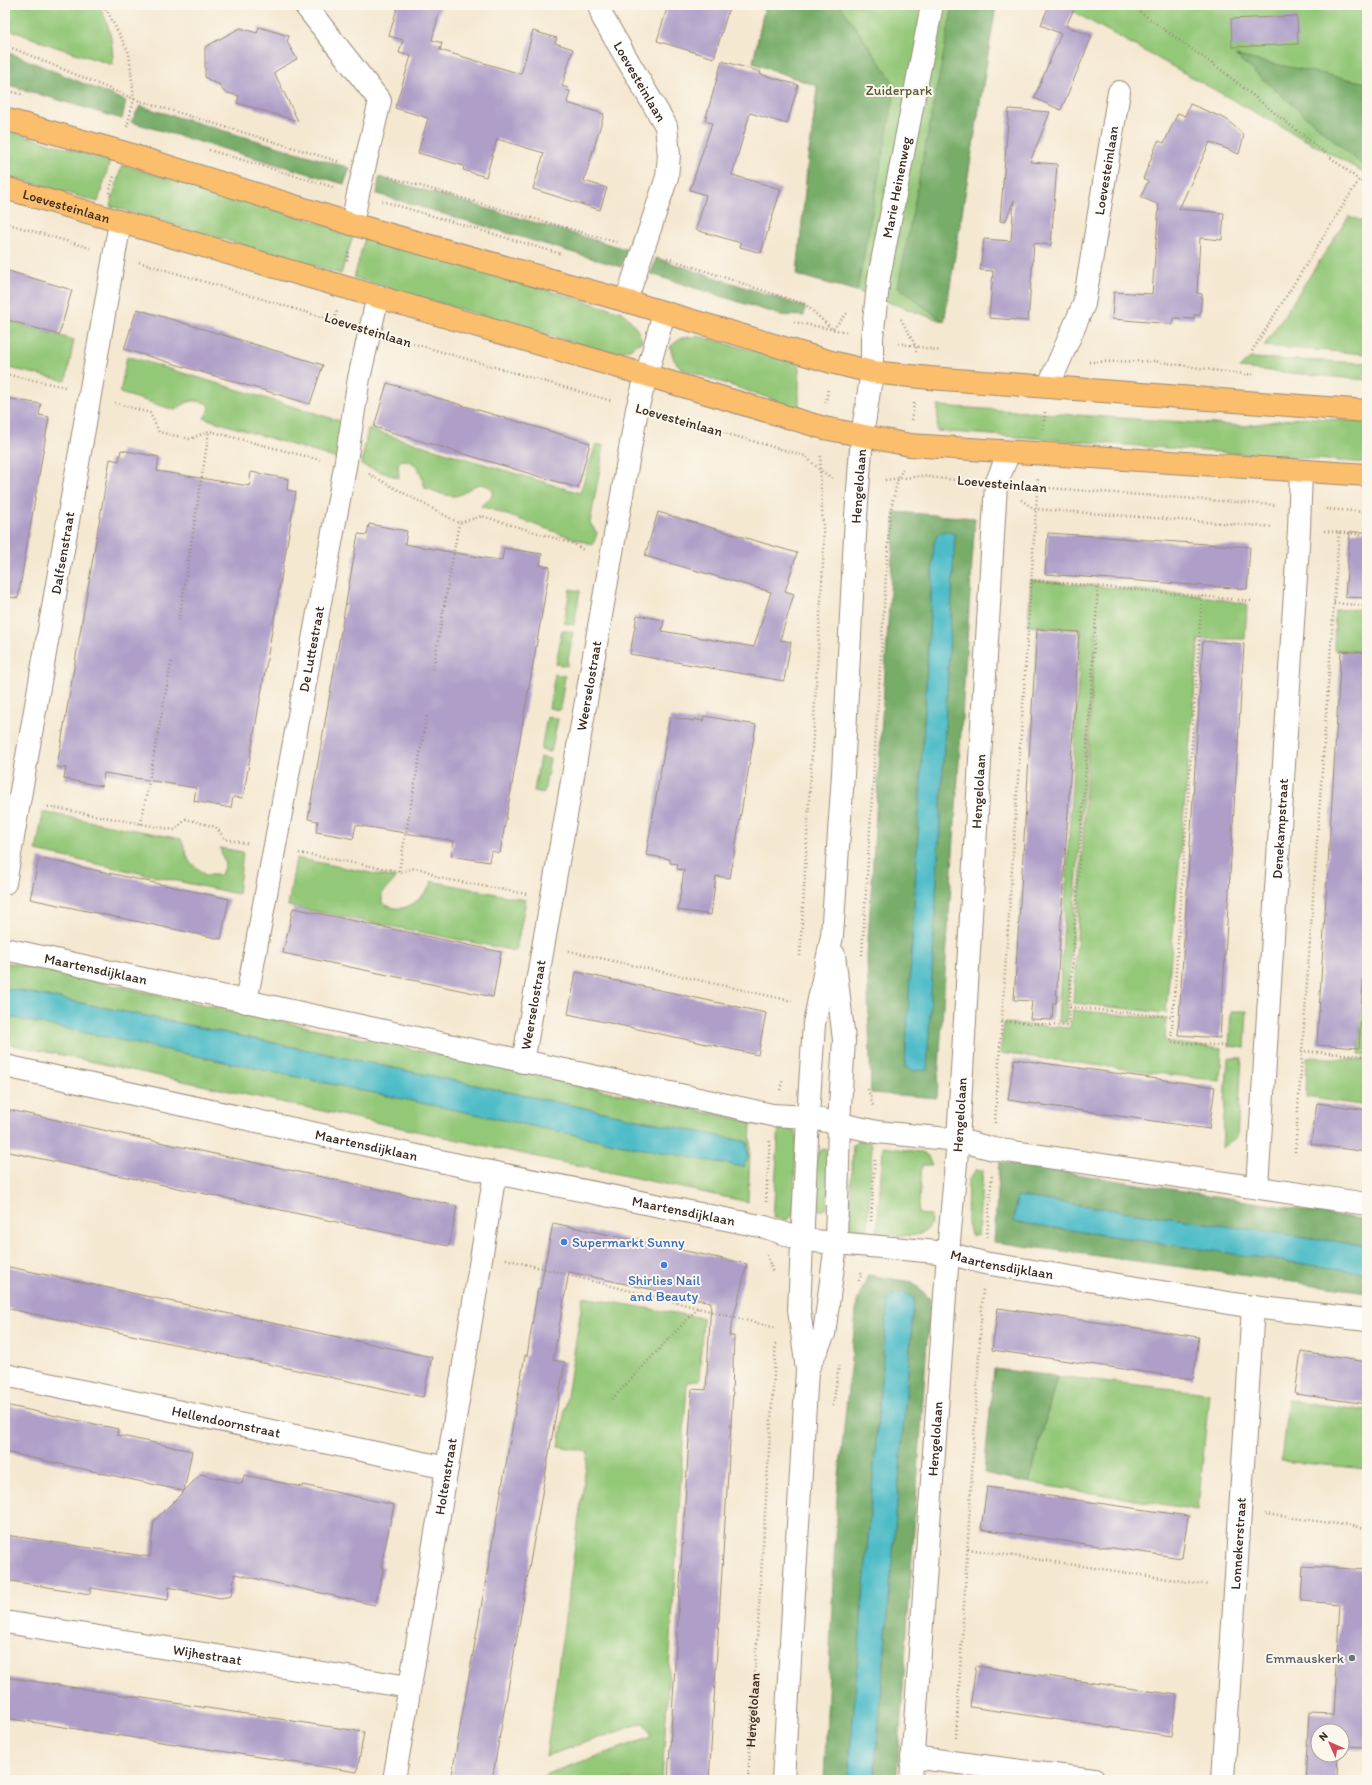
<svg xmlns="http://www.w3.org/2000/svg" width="1372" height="1785" font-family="Itim,sans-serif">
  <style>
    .green { fill: #94c879; stroke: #68794c }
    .forest { fill: #77ac69; stroke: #596b44; fill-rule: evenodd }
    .water { fill: #4ebcc7; stroke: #447372 }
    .building { fill: #ae9ec8 }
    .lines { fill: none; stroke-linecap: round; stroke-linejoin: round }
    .minor-casing { stroke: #988978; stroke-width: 24 }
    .major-casing { stroke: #988978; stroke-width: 24 }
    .path { stroke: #988978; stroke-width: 2.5; stroke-dasharray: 1 3; stroke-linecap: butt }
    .minor { stroke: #fff; stroke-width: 22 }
    .major { stroke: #fabe6d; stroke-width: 22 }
    .shop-dot { fill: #3f7fe0; stroke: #fbf7ec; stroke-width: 1.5 }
    .worship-dot { fill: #6b7280; stroke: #fbf7ec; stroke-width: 1.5 }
    .labels { text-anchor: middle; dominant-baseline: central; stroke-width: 4; stroke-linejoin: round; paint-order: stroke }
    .street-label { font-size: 14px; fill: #3b2a1e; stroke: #fbf7ec }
    .park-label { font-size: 14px; fill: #565939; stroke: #fbf7ec }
    .shop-label { font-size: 14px; fill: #366cbe; stroke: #fbf7ec; text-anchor: start }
    .worship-label { font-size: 14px; fill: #5b616d; stroke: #fbf7ec; text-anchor: end }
  </style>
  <rect width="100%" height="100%" fill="#fbf7ec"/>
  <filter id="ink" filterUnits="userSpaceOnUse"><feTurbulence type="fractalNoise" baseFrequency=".025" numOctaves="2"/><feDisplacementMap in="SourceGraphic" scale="8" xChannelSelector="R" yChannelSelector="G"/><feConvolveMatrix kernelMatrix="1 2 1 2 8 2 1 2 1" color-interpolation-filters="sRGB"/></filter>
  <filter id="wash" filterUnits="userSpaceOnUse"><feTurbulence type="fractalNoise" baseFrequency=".012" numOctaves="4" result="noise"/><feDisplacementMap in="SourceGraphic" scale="16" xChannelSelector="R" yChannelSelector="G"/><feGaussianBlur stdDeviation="0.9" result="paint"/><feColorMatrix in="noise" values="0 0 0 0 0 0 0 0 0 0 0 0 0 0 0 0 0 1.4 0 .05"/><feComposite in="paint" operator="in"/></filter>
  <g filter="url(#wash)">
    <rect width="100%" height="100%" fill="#f5e8d1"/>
    <!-- green -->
    <path class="green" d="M5 5H99C110 24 113 44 113 65L56 47 5 28Z
      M765 5H996L944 322 857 291 797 275 817 86 753 63Z
      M1061 5H1367V174Z
      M5 130 110 161 98 202 5 175Z
      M122 165 354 233 341 274 110 206Z
      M1349 216 1367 223V354L1264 346Z
      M365 237 622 312C631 320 638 328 642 341 628 351 623 353 606 352L354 278Z
      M5 320 74 340 66 381 5 367Z
      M698 336 799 363V408L682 369 674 360 670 347 681 338Z
      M127 356 347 423 338 459 204 418 210 409 208 404C193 398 188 401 175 410L120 393Z
      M1250 358 1367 363V380L1239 368Z
      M938 406 1244 426 1303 417 1367 422V463L937 431Z
      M368 429 580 493 596 444 604 446 590 523 597 533 593 545 481 506 492 496 493 490C475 474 467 497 453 496 444 496 433 490 425 488 420 473 420 461 401 460L398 464 399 478 361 465Z
      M1031 580 1202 596 1247 604 1245 639H1199L1166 1013 1073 1003 1096 621 1066 1023 1058 1022 1081 630 1028 626Z
      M570 589 580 591 574 625 564 623Z
      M1367 609V652L1334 650 1335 610Z
      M562 630 573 632 567 666 556 664Z
      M555 674 565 676 560 710 549 708Z
      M547 717 558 719 551 752 541 750Z
      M540 757 550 759 544 793 534 791Z
      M43 812 181 839 189 861 205 875H221L225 864 220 848 243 852 238 894 36 851Z
      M296 858 396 878 382 894V903C404 916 416 903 431 886V881L526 900 516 951 288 906Z
      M1367 924V1056L1359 1055Z
      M5 962 751 1122 748 1202 5 1043V1016L633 1147 748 1158 747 1142 121 1011 5 988Z
      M1072 1010 1166 1019 1165 1042 1222 1049 1220 1081 1000 1053 1004 1023 1070 1028Z
      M1231 1011H1247L1245 1048 1229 1046Z
      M1307 1057 1367 1060V1106L1306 1097Z
      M1228 1058H1242L1237 1138 1222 1148Z
      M779 1125 793 1129 797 1135 793 1215 787 1220 773 1218Z
      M858 1140 870 1142 872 1145 868 1226 865 1233 853 1231 849 1227 853 1145Z
      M883 1147 920 1152 928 1156 932 1165H922L918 1214 931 1215C931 1218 931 1222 930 1225 923 1242 891 1234 877 1232Z
      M823 1149 827 1150 831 1153 827 1207 823 1210H818L812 1201 815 1159 819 1152Z
      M976 1170H983L978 1236 971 1235 967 1220 968 1180Z
      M583 1297 703 1318 699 1381 687 1382 662 1780H543L544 1775 651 1737 645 1722 546 1756 588 1452 559 1446Z
      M1057 1376 1209 1393 1198 1510 1029 1483Z
      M1288 1400 1367 1411V1469L1281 1461Z"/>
    <!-- forest -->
    <path class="forest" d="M765 5H840L896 86 857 291 797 275 808 158 818 91 817 86 753 63Z
      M953 5H996L944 322 898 287Z
      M5 51 126 101 122 119 5 84Z
      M1236 56 1367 83V169Z
      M140 106 350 168 344 184 131 122Z
      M379 177 629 250 621 267 377 194Z
      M656 258 805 307 804 316 780 315 651 274Z
      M895 512 975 518 937 1098 871 1093 867 956ZM938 534H955L927 1070 905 1067 934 543Z
      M999 1162 1367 1220V1246L1017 1196 1014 1222 1367 1273V1292L994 1242Z
      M868 1275 913 1282 930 1299 897 1775V1780H874L914 1299 888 1297 848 1780H824L837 1495 857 1302Z
      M994 1369 1057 1376 1029 1483 984 1473Z"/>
    <!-- water -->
    <path class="water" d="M945 531 955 534 927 1070 913 1071 905 1067 934 543 938 534Z
      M5 988 121 1011 747 1142 748 1158 743 1167 633 1147 5 1016Z
      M1017 1196 1367 1246V1273L1014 1222Z
      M902 1292 914 1298 874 1780H848L888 1297Z"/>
    <g id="blocks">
      <!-- building -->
      <path class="building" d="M398 5H441L432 40 442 43 440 50 521 74 533 31 557 38 555 43 573 49 562 86 568 88 567 90 570 91 567 103 604 114 584 181 607 188 600 210 533 189 544 153 497 139 486 177 463 170 464 166 418 153 428 118 395 108 411 56 399 53 403 40 389 36Z
        M668 5H730L714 58 657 41Z
        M1049 5H1076L1066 26 1092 36 1061 110 1034 98 1061 34 1041 25Z
        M1297 16 1298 44 1232 47 1231 19Z
        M259 27 289 36 287 42 297 59 274 72 298 121 237 103 239 96 224 92 219 84 212 82 205 77V47L240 28 257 33Z
        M722 61 761 72 760 74 798 85 787 124 750 113 732 175 781 189 761 253 740 247 741 243 696 230 706 195 690 190 712 123 705 121Z
        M1190 104 1226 119 1244 135 1239 154 1210 142 1179 209 1224 213 1222 240 1200 238 1197 293 1202 294 1200 315H1194V319L1173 318 1172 324 1112 319 1114 292 1152 294 1159 205 1141 197 1148 181 1143 179 1158 141 1164 143 1178 113 1185 116Z
        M1009 109 1050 112 1030 162 1057 164 1051 245 1034 243 1028 321 989 318 993 271 980 270 984 239 1011 241 1014 200 1005 222 1000 221Z
        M5 270 72 290 59 335 5 319Z
        M137 309 323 365 310 404 124 349Z
        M387 383 590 443 578 488 374 427Z
        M5 398 41 404 39 415 49 417 18 598 5 597Z
        M121 450 159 457 157 471 249 486 251 472 288 479 287 490 296 492 243 798 233 797 231 808 194 801 196 788 104 773 102 786 64 779 66 768 57 767 110 459 119 461Z
        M658 512 797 553 785 591 794 594 780 640 791 642 784 681 630 654 637 615 664 620 662 631 754 647 771 592 645 556Z
        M369 524 407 531 405 544 502 561 504 548 542 554 540 565 550 567 500 853 491 851 489 862 451 856 454 841 356 825 353 839 345 837 316 832 318 821 308 819 358 534 367 535Z
        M1350 532H1367V598L1345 597Z
        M1048 533 1250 547 1247 589 1045 574Z
        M1037 629 1079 632 1056 1003H1053L1052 1020 1030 1019 1032 1001 1014 1000Z
        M1203 641 1244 644 1220 1038 1178 1035Z
        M1341 651 1367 653V916L1359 1048 1317 1045Z
        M704 716 756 725 730 878 716 876 711 915 678 910 684 870 677 869 678 864 670 863V859L646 855 670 717 694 721V719L703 721Z
        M39 858 229 899 221 939 30 899Z
        M293 908 501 952 493 997 283 953Z
        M576 972 766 1013 758 1055 568 1014Z
        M1014 1059 1215 1087 1209 1129 1008 1100Z
        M1317 1103 1367 1110V1152L1311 1144Z
        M5 1109 457 1206 449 1246 5 1151Z
        M553 1223 747 1264 729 1336H734L732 1392H733L709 1780H668L692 1389 706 1390 711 1302 569 1272 553 1360 565 1362 492 1780H451L525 1355 527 1356 538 1288 540 1289Z
        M5 1266 432 1357 423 1397 5 1308Z
        M998 1308 1199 1337 1193 1379 992 1350Z
        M1301 1352 1367 1362V1404L1295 1394Z
        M5 1405 118 1429 117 1435 192 1451 184 1491 5 1452Z
        M201 1474 242 1484 244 1475 302 1487 303 1485 394 1505 381 1566 384 1567 375 1605 235 1574 231 1596 220 1598 169 1587 168 1600 91 1588 90 1594 5 1580V1535L150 1557 154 1521Z
        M987 1487 1188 1516 1182 1558 981 1529Z
        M1303 1566 1367 1570V1750L1342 1749V1731H1318V1755H1337L1336 1780H1305L1309 1713 1333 1714 1340 1604 1301 1601Z
        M976 1666 1177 1695 1171 1736 970 1707Z
        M5 1677 364 1732 357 1772 5 1718Z"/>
    </g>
  </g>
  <g filter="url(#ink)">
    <use href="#blocks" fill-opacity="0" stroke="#988978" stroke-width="1"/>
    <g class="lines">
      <!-- minor casing -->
      <g class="minor-casing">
        <g id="minor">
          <path d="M305 5 380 101 358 194 352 224"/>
          <path id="s2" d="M599 5 603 18 666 126 669 155 667 177 626 301"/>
          <path id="s3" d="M1048 387 1084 304 1119 92"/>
          <path id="s4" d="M5 883 120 222"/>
          <path id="s5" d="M5 949 772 1115 808 1117 877 1132 958 1140 994 1149 1367 1204"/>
          <path id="s6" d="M246 1002 345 467 359 378 378 296"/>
          <path id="s7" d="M523 1062 637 409 664 313"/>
          <path id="s8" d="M5 1066 495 1173 765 1227 803 1240 948 1253 984 1263 1253 1307 1367 1320"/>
          <path id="s9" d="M1257 1187 1299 529 1301 471"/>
          <path d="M807 1370 824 1334 836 1244 839 1123 844 1040 834 955"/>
          <path id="s10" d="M5 1375 447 1468"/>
          <path id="s11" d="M5 1622 409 1687"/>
          <path d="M912 1757 1094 1780"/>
          <path id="s12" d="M394 1780 447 1468 495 1173"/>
          <path id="s13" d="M783 1780 807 1370 799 1309 808 1117 814 1024 832 936 843 774 856 516 862 436 872 372V338L879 277 932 5"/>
          <path id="s14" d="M911 1780 948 1253 958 1140 996 484 1009 452"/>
          <path id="s15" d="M1223 1780 1253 1307"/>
        </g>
      </g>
      <!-- major casing -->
      <g class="major-casing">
        <g id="major">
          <path d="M5 119 122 152 352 224 626 301 831 362 872 372 930 378 1367 411"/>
          <path id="s16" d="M5 188 646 375 824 428 910 445 1367 475"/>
        </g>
      </g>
      <!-- path -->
      <g class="path">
        <path d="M104 5 129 53 134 99 127 127"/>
        <path d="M1130 5 1221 70 1359 180"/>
        <path d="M5 45 134 99 340 162"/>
        <path d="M5 90 24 95"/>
        <path d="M209 150 333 187"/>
        <path d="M389 177 619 243"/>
        <path d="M109 193 114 176"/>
        <path d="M382 201 561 254"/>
        <path d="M5 223 90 248"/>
        <path d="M667 258 806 305 831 328"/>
        <path d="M347 261 349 250"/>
        <path d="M139 262 345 324"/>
        <path d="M901 319 916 347V352"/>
        <path d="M334 320 337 311"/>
        <path d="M794 322 846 332"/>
        <path d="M833 329 848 312"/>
        <path d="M394 338 612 401"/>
        <path d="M898 343 941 351"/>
        <path d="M1252 351 1359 180 1367 185"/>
        <path d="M1089 362 1154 361 1226 372 1255 375"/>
        <path d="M5 374 65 387"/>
        <path d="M115 403 150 413 159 432 190 439 209 431 320 460"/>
        <path d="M826 403 828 388"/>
        <path d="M661 415 805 456 820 470 832 478"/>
        <path d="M912 420 914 403"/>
        <path d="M1043 429 1045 412"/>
        <path d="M369 474 459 523 482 516 574 544 585 551"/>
        <path d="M885 480 921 476 972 482"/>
        <path d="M1022 486 1275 505"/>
        <path d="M1021 500 1035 509 1273 527"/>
        <path d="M1326 509 1367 512"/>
        <path d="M1324 531 1367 535"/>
        <path d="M1031 580 1252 601"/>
        <path d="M1202 596 1171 1042 1225 1046"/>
        <path d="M1334 603 1367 606"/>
        <path d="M179 620 209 432"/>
        <path d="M433 669 459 523"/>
        <path d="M44 806 175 830 186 819 216 827 225 839 249 844"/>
        <path d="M141 824 172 659"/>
        <path d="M299 853 403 872C416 864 428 871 439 878L527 894"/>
        <path d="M399 871 427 715"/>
        <path d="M569 951 792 1001"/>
        <path d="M862 955 890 512 898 479 903 469"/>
        <path d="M800 956 824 548 820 470 821 454"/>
        <path d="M1070 1007 1172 1017"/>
        <path d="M1002 1021 1068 1026 1098 586"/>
        <path d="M1301 1051 1367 1056"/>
        <path d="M868 1089 873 1106"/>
        <path d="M780 1090 783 1079"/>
        <path d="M995 1123 1038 479"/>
        <path d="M1295 1152 1339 532"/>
        <path d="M766 1202 770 1139"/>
        <path d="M871 1221 875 1158"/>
        <path d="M987 1237 992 1174"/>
        <path d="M767 1255 773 1273"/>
        <path d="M506 1259 776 1328"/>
        <path d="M859 1281 862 1271"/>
        <path d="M612 1399 698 1308"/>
        <path d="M833 1406 839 1366"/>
        <path d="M1265 1514 1367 1528"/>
        <path d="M968 1549 1209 1585"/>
        <path d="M956 1738 983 1289"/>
        <path id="s1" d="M748 1780 776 1341"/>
      </g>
      <!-- minor -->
      <use href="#minor" class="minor"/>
      <!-- major -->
      <use href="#major" class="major"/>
    </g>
  </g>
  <!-- markers -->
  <g class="shop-dot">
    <circle cx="564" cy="1242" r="4"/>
    <circle cx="664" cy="1265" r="4"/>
  </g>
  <circle class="worship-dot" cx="1352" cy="1658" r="4"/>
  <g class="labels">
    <!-- street labels -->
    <g class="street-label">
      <text stroke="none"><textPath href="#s2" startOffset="87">Loevesteinlaan</textPath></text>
      <text stroke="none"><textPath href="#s3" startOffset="226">Loevesteinlaan</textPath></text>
      <text stroke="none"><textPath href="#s13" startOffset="1600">Marie Heinenweg</textPath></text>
      <text stroke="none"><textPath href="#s16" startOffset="64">Loevesteinlaan</textPath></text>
      <text transform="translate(368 330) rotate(17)">Loevesteinlaan</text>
      <text transform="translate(679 420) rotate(16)">Loevesteinlaan</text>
      <text transform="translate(1002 484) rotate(5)">Loevesteinlaan</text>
      <text stroke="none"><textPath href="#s13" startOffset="1298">Hengelolaan</textPath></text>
      <text stroke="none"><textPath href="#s4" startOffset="335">Dalfsenstraat</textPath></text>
      <text stroke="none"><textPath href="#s6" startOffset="359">De Luttestraat</textPath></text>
      <text stroke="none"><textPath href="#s7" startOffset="382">Weerselostraat</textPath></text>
      <text stroke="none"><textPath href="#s14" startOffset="991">Hengelolaan</textPath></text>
      <text stroke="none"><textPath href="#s9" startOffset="359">Denekampstraat</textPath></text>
      <text stroke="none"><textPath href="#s5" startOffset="93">Maartensdijklaan</textPath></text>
      <text stroke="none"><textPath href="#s7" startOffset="58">Weerselostraat</textPath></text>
      <text stroke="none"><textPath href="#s14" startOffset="667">Hengelolaan</textPath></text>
      <text stroke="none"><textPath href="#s8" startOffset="370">Maartensdijklaan</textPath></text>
      <text stroke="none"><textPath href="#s8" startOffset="694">Maartensdijklaan</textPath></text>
      <text stroke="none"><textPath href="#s8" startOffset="1018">Maartensdijklaan</textPath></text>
      <text stroke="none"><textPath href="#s10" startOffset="226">Hellendoornstraat</textPath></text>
      <text stroke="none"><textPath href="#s14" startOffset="342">Hengelolaan</textPath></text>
      <text stroke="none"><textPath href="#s12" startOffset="308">Holtenstraat</textPath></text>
      <text stroke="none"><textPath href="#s15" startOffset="237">Lonnekerstraat</textPath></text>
      <text stroke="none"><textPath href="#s11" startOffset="205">Wijhestraat</textPath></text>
      <text stroke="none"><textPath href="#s1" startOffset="70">Hengelolaan</textPath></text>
    </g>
    <!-- park labels -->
    <g class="park-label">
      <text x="899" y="90">Zuiderpark</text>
    </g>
    <!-- shop labels -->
    <g class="shop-label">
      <text x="572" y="1242">Supermarkt Sunny</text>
      <text x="664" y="1280" text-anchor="middle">Shirlies Nail<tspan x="664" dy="16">and Beauty</tspan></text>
    </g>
    <!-- worship labels -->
    <g class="worship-label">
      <text x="1344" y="1658">Emmauskerk</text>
    </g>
  </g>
  <!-- margin -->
  <rect width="1372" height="1785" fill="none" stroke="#fbf7ec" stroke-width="20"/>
  <!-- north arrow -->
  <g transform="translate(1330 1743) rotate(315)"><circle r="19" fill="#fbf7ec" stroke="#aea59a"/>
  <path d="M0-3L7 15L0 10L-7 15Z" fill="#d1495b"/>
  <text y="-6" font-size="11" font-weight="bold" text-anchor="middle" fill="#3b2a1e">N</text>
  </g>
</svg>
